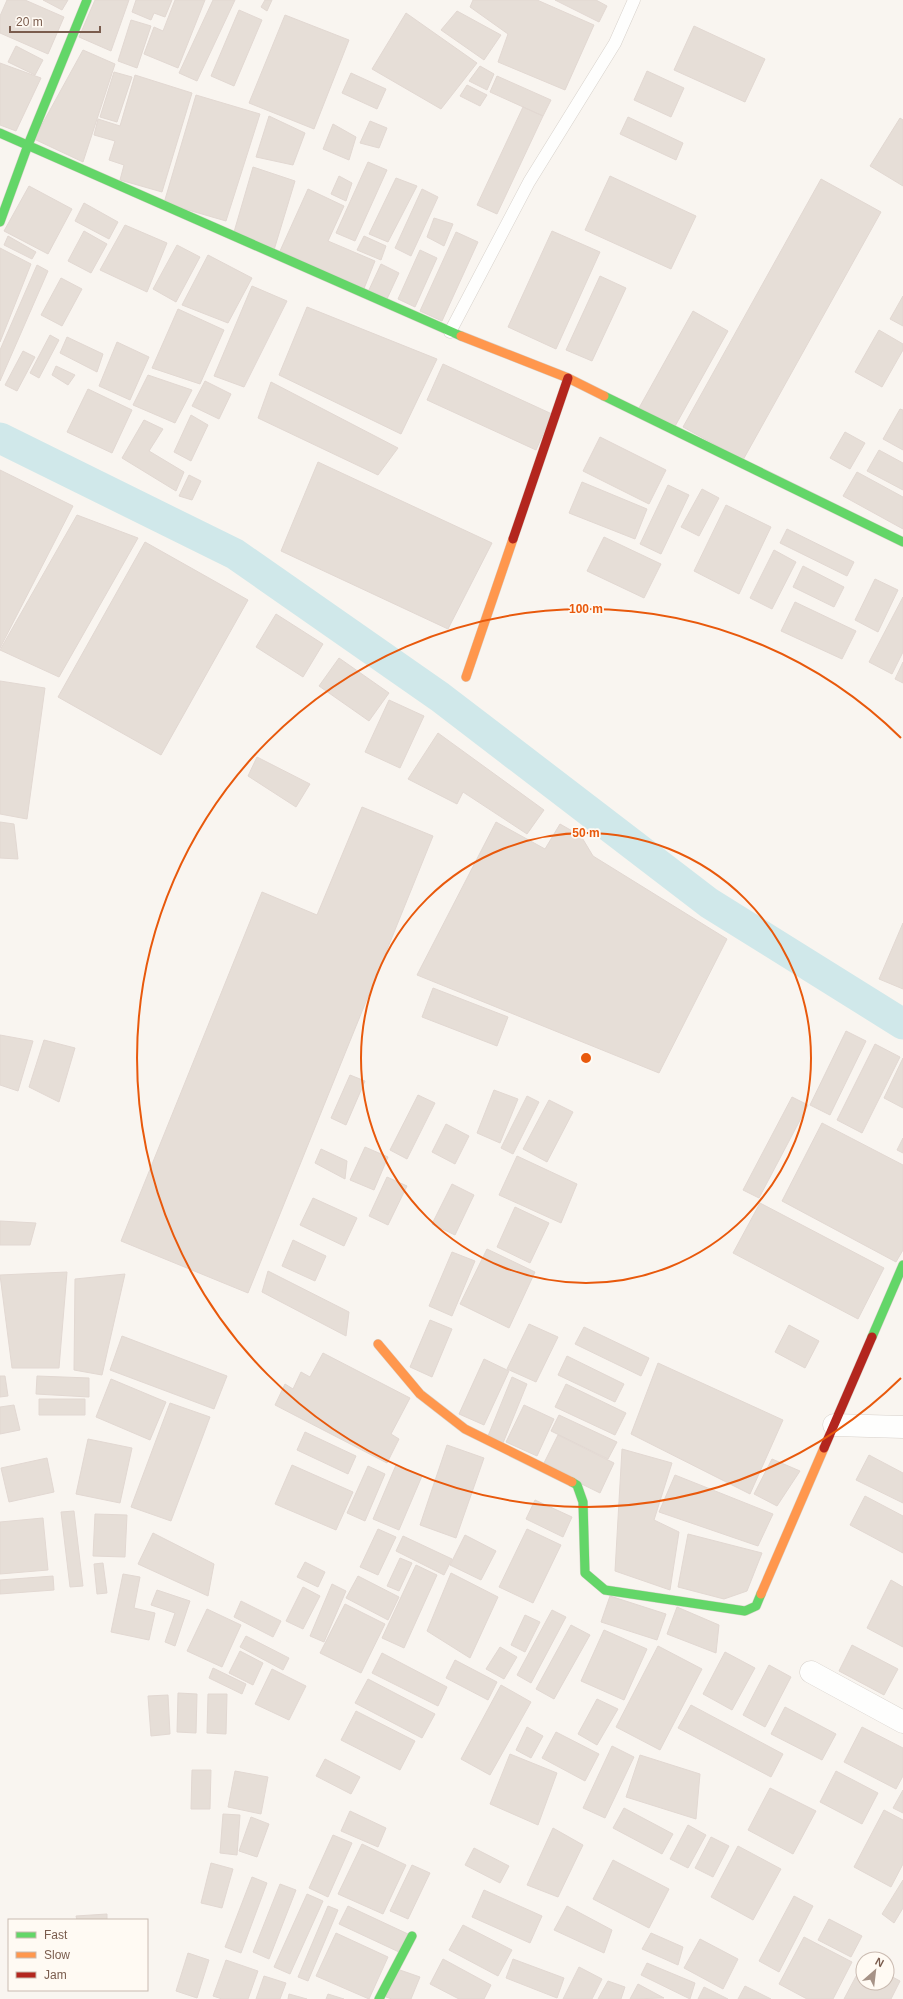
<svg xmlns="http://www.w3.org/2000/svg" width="903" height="1999" font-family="Helvetica,sans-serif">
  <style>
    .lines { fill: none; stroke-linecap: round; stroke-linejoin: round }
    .canal { stroke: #d0e8ea; stroke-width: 31 }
    .building { fill: #e6ded7; stroke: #e2d8d2 }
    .lane-casing { stroke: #d7d1cb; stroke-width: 13 }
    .street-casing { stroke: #d7d1cb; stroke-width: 23 }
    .fast-casing { stroke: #d9d2cb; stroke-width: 10 }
    .slow-casing { stroke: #d9d2cb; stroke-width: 10 }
    .jam-casing { stroke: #d9d2cb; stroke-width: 10 }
    .lane { stroke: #fefefd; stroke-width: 12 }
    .street { stroke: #fefefd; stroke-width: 22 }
    .fast { stroke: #63d668; stroke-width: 9 }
    .slow { stroke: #ff974d; stroke-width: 9 }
    .jam { stroke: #b3261e; stroke-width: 9 }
    .ring { fill: none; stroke: #e8590c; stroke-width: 2 }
    .centre { fill: #e8590c; stroke: #fffaf3; stroke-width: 2 }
    .ring-label { font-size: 12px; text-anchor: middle; font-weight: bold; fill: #e8590c; stroke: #fffaf3; stroke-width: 3.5; stroke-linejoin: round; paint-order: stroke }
  </style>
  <rect width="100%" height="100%" fill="#f9f5f0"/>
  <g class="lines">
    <!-- canal -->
    <path class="canal" d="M0 438 235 554 440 697 709 903 903 1024"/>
  </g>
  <!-- building -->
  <path class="building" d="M7 0H25L64 17 48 54 0 33V16Z
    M43 0H68L62 10Z
    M95 0H129L111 51 79 37Z
    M136 0H172L165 17 154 13 151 20 132 12Z
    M175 0H205L178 68 144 54 154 27 163 31Z
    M213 0H235L197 81 179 73Z
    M265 0H272L267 11 261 7Z
    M473 0H537L594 25 565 90 498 62 508 34 470 7Z
    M555 0H596L607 6 599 22Z
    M239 10 262 20 234 86 211 76Z
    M457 11 501 35 484 60 441 30Z
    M406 13 477 63 441 109 372 69Z
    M285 15 349 40 314 129 249 103Z
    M131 20 151 26 137 68 118 61Z
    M694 26 765 59 745 102 674 70Z
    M16 46 43 60 35 75 8 62Z
    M83 50 115 64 83 162 34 139Z
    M0 63 41 78 16 131 0 125Z
    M480 66 494 74 487 90 469 81Z
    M647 71 684 88 671 117 634 100Z
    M114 72 132 77 117 122 100 117Z
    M351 73 386 89 377 109 342 93Z
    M135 75 192 93 162 192 120 180 124 165 109 160 115 141 94 135 98 119 120 126Z
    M497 76 551 100 543 116 490 92Z
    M467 85 487 95 480 106 460 96Z
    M196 95 260 114 226 221 164 203Z
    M523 107 543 116 497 214 477 205Z
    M269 116 305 133 293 165 256 157Z
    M628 117 683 143 676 160 620 134Z
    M900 118 903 120V186L870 166Z
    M370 121 387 128 379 148 360 143Z
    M333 124 356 137 349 160 323 149Z
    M368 162 387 170 355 241 336 233Z
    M253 167 295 181 274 250 234 232Z
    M339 176 352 183 346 201 331 194Z
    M610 176 696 216 671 269 585 230Z
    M396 178 417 186 388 242 369 234Z
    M821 179 881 212 743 460 683 427Z
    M29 186 72 209 48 254 4 231Z
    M308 189 344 206 328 241 375 261 363 291 280 251Z
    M422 189 438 197 411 256 395 248Z
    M84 203 118 222 109 239 75 221Z
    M434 218 453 224 444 246 427 237Z
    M125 225 167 243 147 292 100 270Z
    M84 231 107 244 91 273 68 261Z
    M552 231 600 252 556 349 508 327Z
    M456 232 478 242 442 321 420 311Z
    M8 236 36 252 32 259 4 245Z
    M364 236 386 246 381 260 357 250Z
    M177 245 200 257 176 302 153 289Z
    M0 248 31 264 0 342Z
    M420 250 437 258 415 307 398 299Z
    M208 255 252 278 228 323 182 305Z
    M381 264 399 273 386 301 368 292Z
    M37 265 48 271 0 381V350Z
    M600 276 626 288 592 361 566 350Z
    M61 278 82 289 62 326 41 315Z
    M252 286 287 301 244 387 214 376Z
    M903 296V326L890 319Z
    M307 307 437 359 401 434 279 375Z
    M178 309 224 330 200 384 152 368Z
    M693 311 728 331 674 428 639 408Z
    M879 330 903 344V350L882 387 855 372Z
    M50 335 59 340 39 378 30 373Z
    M67 337 103 354 97 372 60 353Z
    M117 342 149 357 130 400 99 386Z
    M23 351 35 357 17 391 5 385Z
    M443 364 552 414 536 450 427 400Z
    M56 366 75 375 68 385 52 375Z
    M148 375 192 390 175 423 133 405Z
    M205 381 231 394 219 419 192 406Z
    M271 382 398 448 378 475 258 418Z
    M88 389 132 410 112 453 67 432Z
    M900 409 903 410V450L883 439Z
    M191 415 208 425 191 461 174 452Z
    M144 420 163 429 149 451 184 472 176 491 122 458Z
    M845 432 865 443 850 469 830 458Z
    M600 437 666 470 649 504 583 471Z
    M879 450 903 463V490L867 471Z
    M318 462 492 543 448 629 281 551Z
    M0 470 73 506 0 648Z
    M857 472 903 497V529L843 496Z
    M189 475 201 481 192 500 179 496Z
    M582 482 647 509 635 539 569 513Z
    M668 485 689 495 661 554 640 544Z
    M702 489 719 498 699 536 681 527Z
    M726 505 771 527 739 594 694 571Z
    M77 515 138 538 59 677 0 650Z
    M787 529 854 562 847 576 780 543Z
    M604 537 661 564 644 598 587 571Z
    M145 542 248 600 161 755 58 697Z
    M774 550 796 562 772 609 750 598Z
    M803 566 844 587 834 607 793 587Z
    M875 579 898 590 878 632 855 620Z
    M903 597V652L892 674 869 662Z
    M795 602 856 631 842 659 781 631Z
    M276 614 323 644 303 677 256 647Z
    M339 658 389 693 369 721 319 686Z
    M903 662V683L895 679Z
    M0 681 45 688 27 819 0 814Z
    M389 700 424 716 400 768 365 752Z
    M438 733 544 810 527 834 463 792 457 804 408 779Z
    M257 757 310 784 296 807 248 776Z
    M362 807 433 836 248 1293 121 1241 262 892 317 915Z
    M0 822 14 824 18 859 0 858Z
    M496 822 545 849 560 824 581 836 593 856 727 939 659 1073 417 975Z
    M903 923V989L879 979Z
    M433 988 508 1017 497 1046 422 1017Z
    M846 1031 866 1041 830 1115 810 1105Z
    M0 1035 33 1041 18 1091 0 1085Z
    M44 1040 75 1048 59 1102 29 1087Z
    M875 1044 900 1057 862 1133 837 1120Z
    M903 1058V1108L884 1098Z
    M350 1075 365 1081 346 1125 331 1118Z
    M494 1090 518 1099 500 1143 477 1133Z
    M418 1095 435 1103 407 1159 390 1150Z
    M527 1096 539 1102 513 1154 501 1148Z
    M792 1097 808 1105 759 1198 743 1190Z
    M549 1100 573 1112 547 1162 523 1149Z
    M822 1123 903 1165V1250L896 1262 782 1201Z
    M446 1124 469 1136 455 1164 432 1152Z
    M903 1138V1153L897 1150Z
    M365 1147 388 1157 374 1190 350 1180Z
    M321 1149 347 1161 345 1179 315 1163Z
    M517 1156 577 1184 561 1223 499 1195Z
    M387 1177 407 1186 388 1225 369 1216Z
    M452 1184 474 1195 455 1235 432 1224Z
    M313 1198 357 1218 344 1246 300 1225Z
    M760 1203 884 1268 858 1319 733 1253Z
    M515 1207 549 1223 530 1263 497 1247Z
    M0 1221 36 1223 30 1245H0Z
    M293 1240 326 1256 315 1281 282 1266Z
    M487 1249 535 1272 509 1328 460 1304Z
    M452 1252 475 1261 452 1316 429 1306Z
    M268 1271 349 1312 346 1336 262 1292Z
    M67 1272 59 1368H12L0 1275Z
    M125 1274 102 1375 74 1370 75 1279Z
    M430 1320 452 1329 432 1377 410 1367Z
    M529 1324 558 1337 536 1382 507 1369Z
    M789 1325 819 1341 805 1368 775 1352Z
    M584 1327 649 1358 641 1376 575 1344Z
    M122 1336 227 1376 214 1409 110 1370Z
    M323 1353 410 1398 391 1434 399 1439 387 1463 275 1405 285 1384 293 1389 301 1372 310 1377Z
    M567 1356 624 1384 615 1402 558 1375Z
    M484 1359 509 1371 484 1425 459 1414Z
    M658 1363 783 1420 750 1494 631 1434Z
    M0 1376H5L8 1396 0 1397Z
    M37 1376 89 1378V1397L36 1394Z
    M512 1377 527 1384 503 1443 488 1436Z
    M111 1379 166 1402 150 1440 96 1417Z
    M566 1384 626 1413 615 1435 555 1407Z
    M39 1399H85V1415H39Z
    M170 1403 210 1417 171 1521 131 1507Z
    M14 1405 20 1430 0 1434V1407Z
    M524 1405 554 1419 537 1456 506 1442Z
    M559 1415 617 1442 608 1459 551 1431Z
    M305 1432 356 1456 348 1474 297 1450Z
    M558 1435 614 1463 600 1493 543 1465Z
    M88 1439 132 1448 120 1503 76 1494Z
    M447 1445 484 1458 456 1538 420 1525Z
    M622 1449 672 1463 654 1520 679 1532 670 1590 615 1571Z
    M869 1455 903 1473V1503L856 1480Z
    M47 1458 54 1492 9 1502 1 1468Z
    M772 1459 800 1471 777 1506 754 1494Z
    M292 1465 353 1492 336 1530 275 1504Z
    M396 1465 422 1476 399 1530 373 1519Z
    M368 1466 385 1474 365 1521 347 1513Z
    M675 1475 773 1514 758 1546 659 1512Z
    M865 1496 903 1516V1553L850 1525Z
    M535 1500 572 1517 563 1537 526 1519Z
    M74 1511 83 1586 70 1587 61 1512Z
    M95 1514 127 1515 125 1557 93 1556Z
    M43 1518 48 1570 0 1574V1522Z
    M378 1529 396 1537 378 1575 360 1567Z
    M527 1529 561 1545 533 1603 499 1587Z
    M153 1533 214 1564 208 1596 138 1564Z
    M688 1534 762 1553 747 1591 724 1599 678 1587Z
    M465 1535 496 1551 481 1580 450 1565Z
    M403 1536 452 1559 444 1575 396 1551Z
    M400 1558 412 1563 399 1591 387 1586Z
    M305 1562 325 1572 318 1587 297 1577Z
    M103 1563 107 1593 97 1594 94 1564Z
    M416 1565 437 1575 404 1648 382 1638Z
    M451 1573 498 1597 470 1658 427 1631Z
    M123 1574 140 1577 134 1608 155 1613 149 1640 111 1632Z
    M53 1576 54 1590 0 1594V1580Z
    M358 1576 399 1597 388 1620 346 1598Z
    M891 1580 903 1587V1647L867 1628Z
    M332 1584 346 1591 324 1642 310 1636Z
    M303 1587 320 1596 303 1629 286 1621Z
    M157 1590 190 1601 175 1646 165 1642 175 1613 151 1605Z
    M610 1596 666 1614 657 1640 601 1622Z
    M241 1601 281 1621 273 1637 234 1617Z
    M345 1604 385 1624 361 1673 320 1653Z
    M677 1607 719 1625 716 1653 667 1634Z
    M207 1609 241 1625 222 1667 187 1651Z
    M552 1610 566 1617 531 1683 517 1675Z
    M525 1615 540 1622 525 1652 511 1645Z
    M571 1625 590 1635 554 1699 536 1689Z
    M604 1630 647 1649 624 1700 581 1681Z
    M246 1636 289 1658 283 1670 240 1647Z
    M852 1645 898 1669 884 1695 839 1671Z
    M658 1646 702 1669 660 1750 616 1727Z
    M500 1647 517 1657 504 1679 486 1669Z
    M240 1651 263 1663 253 1685 229 1673Z
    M725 1652 755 1668 732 1710 703 1694Z
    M382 1653 447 1687 438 1706 372 1673Z
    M455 1660 497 1682 488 1700 446 1678Z
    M769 1665 791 1677 765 1727 743 1715Z
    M213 1668 246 1684 242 1694 209 1678Z
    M272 1669 306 1686 289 1720 255 1704Z
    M368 1679 435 1714 422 1738 355 1703Z
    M501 1685 531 1702 490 1775 461 1759Z
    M178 1693 197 1694 196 1733 177 1732Z
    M208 1694H227L226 1734 207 1733Z
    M168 1695 170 1734 151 1736 148 1696Z
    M597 1699 618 1709 597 1745 578 1734Z
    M691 1705 783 1754 771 1777 678 1728Z
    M785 1707 836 1734 822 1760 771 1734Z
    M356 1711 415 1741 400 1770 341 1740Z
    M527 1727 543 1736 531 1758 516 1750Z
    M862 1727 903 1748V1776L896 1789 844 1762Z
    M556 1732 599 1754 585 1781 542 1758Z
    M612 1746 634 1757 605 1818 583 1808Z
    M510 1754 557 1773 538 1825 490 1804Z
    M640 1755 700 1774 696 1819 626 1797Z
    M325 1759 360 1777 351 1794 316 1776Z
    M192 1770H211L210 1809H191Z
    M235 1771 268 1777 261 1814 228 1807Z
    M836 1771 878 1793 862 1824 820 1802Z
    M770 1788 816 1811 793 1854 748 1830Z
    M903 1790V1813L893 1808Z
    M624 1808 673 1834 662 1854 613 1828Z
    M884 1810 903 1820V1864L891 1887 854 1867Z
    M350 1811 386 1828 378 1847 341 1831Z
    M223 1814 240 1815 237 1855 220 1853Z
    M251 1817 269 1824 257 1857 239 1851Z
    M688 1825 706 1835 688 1868 670 1859Z
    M553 1828 583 1845 558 1897 527 1885Z
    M333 1835 352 1843 328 1897 309 1888Z
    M711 1837 729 1846 713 1877 695 1868Z
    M362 1844 406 1865 383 1914 338 1894Z
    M738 1846 781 1869 753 1920 711 1897Z
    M474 1848 509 1866 500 1883 465 1865Z
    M613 1860 669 1889 649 1928 593 1899Z
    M211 1863 233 1869 222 1908 201 1903Z
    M412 1865 430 1873 408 1919 390 1911Z
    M252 1877 267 1883 241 1953 225 1947Z
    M903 1880V1908L894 1923 882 1914Z
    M280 1884 296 1890 269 1959 253 1952Z
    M484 1890 542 1916 530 1943 472 1917Z
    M307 1894 323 1901 290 1974 274 1967Z
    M794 1896 813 1906 779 1972 759 1961Z
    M328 1906 338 1910 308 1981 298 1977Z
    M348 1906 408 1934 399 1952 339 1924Z
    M567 1906 612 1930 604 1953 554 1930Z
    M107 1914V1920H77L76 1916Z
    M829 1919 862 1936 851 1957 818 1940Z
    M463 1925 512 1950 498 1976 449 1950Z
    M336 1933 388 1957 369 1999 316 1976Z
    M651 1933 683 1947 678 1965 642 1949Z
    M804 1937 852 1962 833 1999H807L779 1984Z
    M700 1939 738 1959 723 1989 684 1968Z
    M188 1953 209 1960 197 1998 176 1991Z
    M443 1959 491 1985 484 1999H459L430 1984Z
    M513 1959 564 1978 557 1998 506 1978Z
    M226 1960 258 1971 248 1999H222L213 1996Z
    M647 1963 695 1983 690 1999 641 1975Z
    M863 1963V1983H887V1974L900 1981 891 1999H844Z
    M579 1967 602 1979 592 1999H563Z
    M397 1969 420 1977 411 1999H392L386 1997Z
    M264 1976 286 1983 280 1999H256Z
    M608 1981 625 1987 621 1999H598Z
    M638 1984 664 1998 630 1999Z
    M745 1986 771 1999H738Z
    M704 1987 728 1999H698Z
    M289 1994 307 1999H288Z
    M328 1994 344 1999H326Z"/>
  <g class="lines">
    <!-- lane casing -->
    <g class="lane-casing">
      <path id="lane" d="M450 332 529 182 615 43 634 0"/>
    </g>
    <!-- street casing -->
    <g class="street-casing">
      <path id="street" d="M834 1425 903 1427
        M811 1672 903 1722"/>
    </g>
    <!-- fast casing -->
    <g class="fast-casing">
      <path id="fast" d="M0 133 461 336
        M0 222 28 145 87 0
        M604 396 903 542
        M872 1337 903 1265
        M572 1482 577 1485 583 1502 585 1573 605 1590 745 1611 756 1606 761 1594
        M379 1999 412 1936"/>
    </g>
    <!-- slow casing -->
    <g class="slow-casing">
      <path id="slow" d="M461 336 568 378 604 396
        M466 677 513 539
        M378 1344 420 1394 465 1429 572 1482
        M761 1594 824 1448"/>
    </g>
    <!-- jam casing -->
    <g class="jam-casing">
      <path id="jam" d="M513 539 568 378
        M824 1448 872 1337"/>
    </g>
    <!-- lane -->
    <use href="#lane" class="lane"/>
    <!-- street -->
    <use href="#street" class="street"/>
    <!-- fast -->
    <use href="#fast" class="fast"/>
    <!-- slow -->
    <use href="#slow" class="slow"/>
    <!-- jam -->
    <use href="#jam" class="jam"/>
  </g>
  <!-- distance rings -->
  <g class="ring">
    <circle cx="586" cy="1058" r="225"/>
    <path d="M901 1378A449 449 0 1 1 901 738"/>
  </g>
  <circle cx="586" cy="1058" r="6" class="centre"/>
  <g class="ring-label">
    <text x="586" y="613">100 m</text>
    <text x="586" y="837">50 m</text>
  </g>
  <!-- legend -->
  <rect x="8" y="1919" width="140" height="72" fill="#fffaf3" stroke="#cabbb1"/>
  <rect x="16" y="1932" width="20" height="6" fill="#63d668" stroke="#cabbb1"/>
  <text x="44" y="1939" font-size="12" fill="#7a5c4d">Fast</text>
  <rect x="16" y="1952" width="20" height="6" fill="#ff974d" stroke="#cabbb1"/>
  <text x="44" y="1959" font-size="12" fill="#7a5c4d">Slow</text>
  <rect x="16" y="1972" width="20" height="6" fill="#b3261e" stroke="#cabbb1"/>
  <text x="44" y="1979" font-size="12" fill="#7a5c4d">Jam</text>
  <!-- north arrow -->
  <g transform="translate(875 1971) rotate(28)"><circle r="19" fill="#fffaf3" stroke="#cabbb1"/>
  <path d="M0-3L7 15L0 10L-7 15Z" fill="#a69286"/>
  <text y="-6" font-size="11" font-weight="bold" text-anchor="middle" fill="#7a5c4d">N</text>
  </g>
  <!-- scale -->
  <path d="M10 26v6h90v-6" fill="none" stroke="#7a5c4d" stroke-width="2"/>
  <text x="16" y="26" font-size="12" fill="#7a5c4d" stroke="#fffaf3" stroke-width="3" paint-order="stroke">20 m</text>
</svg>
